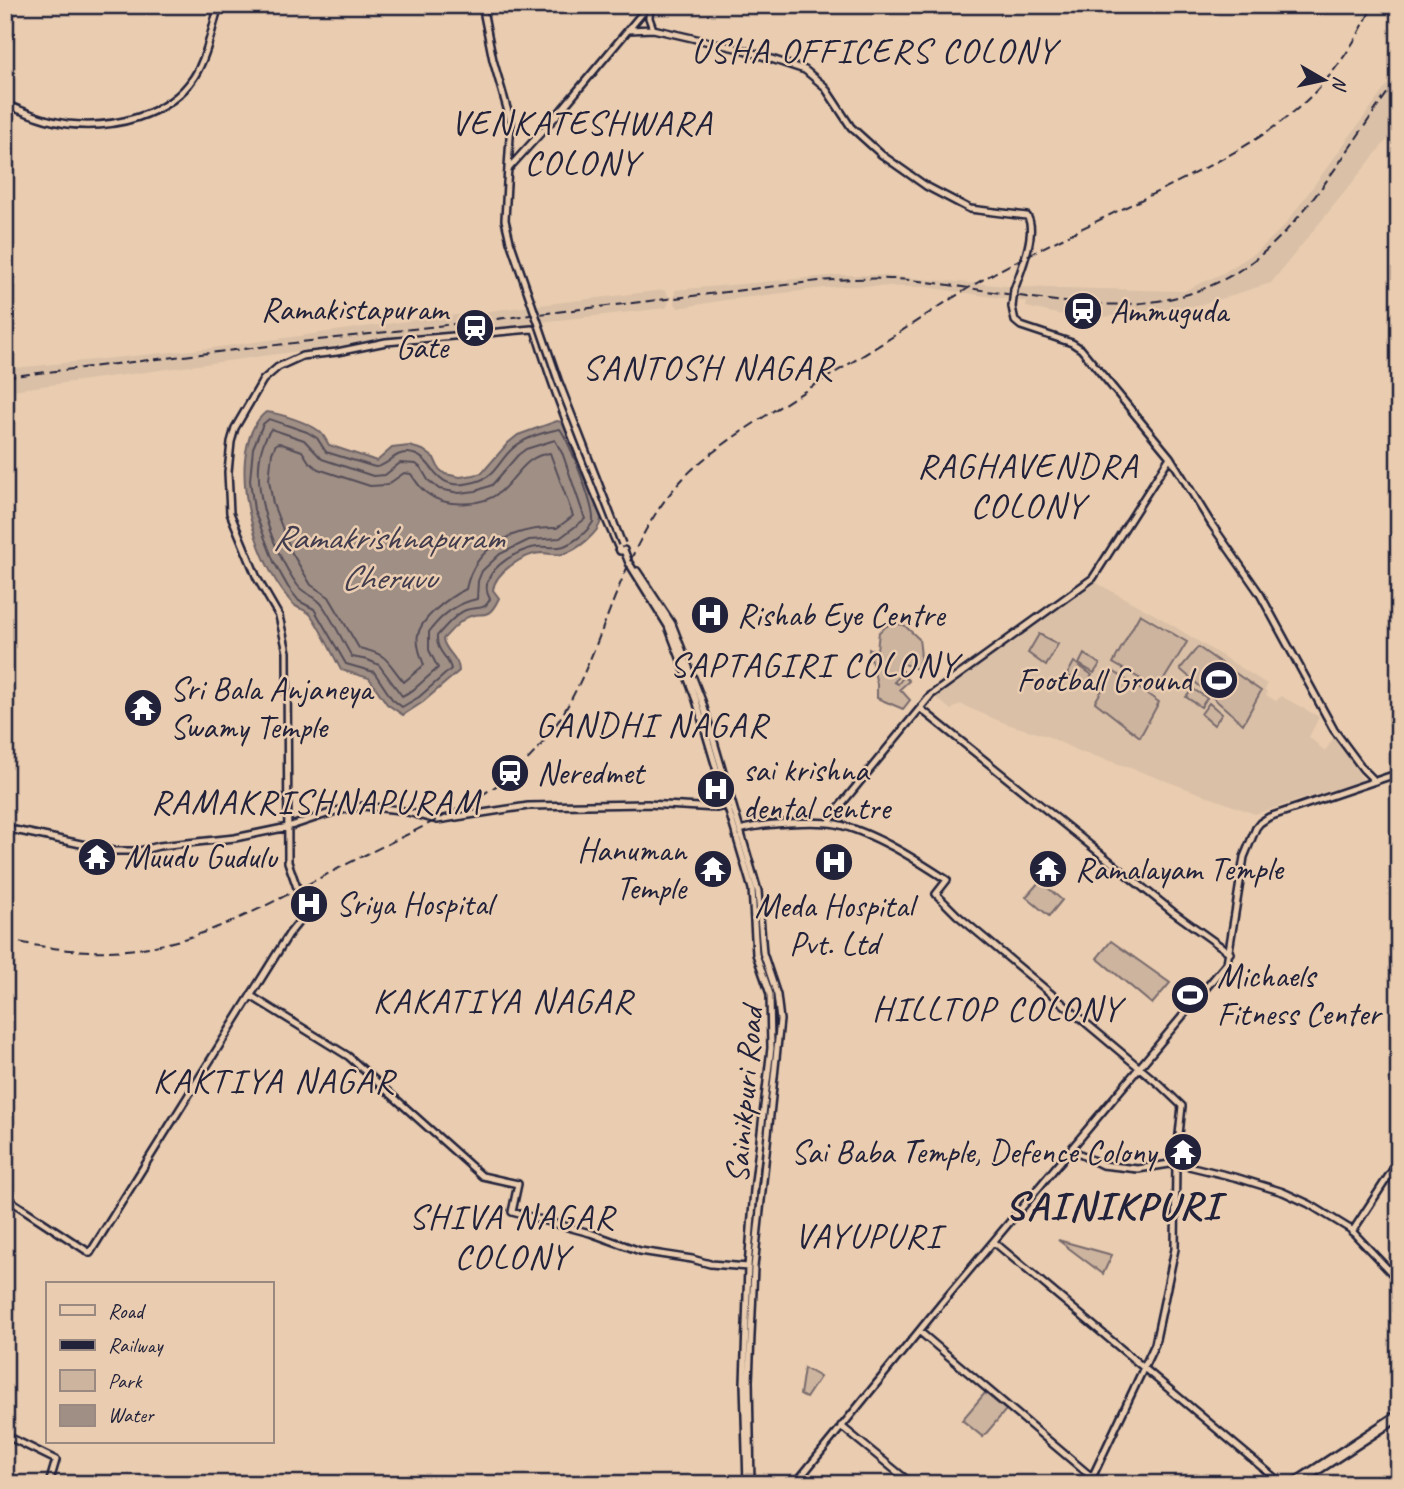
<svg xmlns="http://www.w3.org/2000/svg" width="1404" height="1489" font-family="Caveat,sans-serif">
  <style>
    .built { fill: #dac0a7 }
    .green { fill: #cdb49f; stroke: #786b6d; stroke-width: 2 }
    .water { fill: #a08f85; stroke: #6e6367; stroke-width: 2 }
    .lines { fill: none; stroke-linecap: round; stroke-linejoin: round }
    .shore { stroke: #544e59; stroke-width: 2 }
    .secondary-casing { stroke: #22223b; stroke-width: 10 }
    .secondary { stroke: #eacdb0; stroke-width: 5 }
    .rail { stroke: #22223b; stroke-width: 2; stroke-dasharray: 10 5; stroke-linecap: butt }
    .secondary-bridge-casing { stroke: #22223b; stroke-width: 10; stroke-linecap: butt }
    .secondary-bridge { stroke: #eacdb0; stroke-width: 5 }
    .labels { text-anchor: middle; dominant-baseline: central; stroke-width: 5; stroke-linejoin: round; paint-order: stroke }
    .poi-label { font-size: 33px; fill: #22223b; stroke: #eacdb0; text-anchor: start }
    .street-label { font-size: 33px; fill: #22223b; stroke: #eacdb0 }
    .neighbourhood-label { font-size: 35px; letter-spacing: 2px; fill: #22223b; stroke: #eacdb0 }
    .water-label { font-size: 35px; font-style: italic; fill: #423d4e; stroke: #eacdb0 }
    .district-label { font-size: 40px; font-weight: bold; letter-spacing: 2px; fill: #22223b; stroke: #eacdb0 }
  </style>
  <rect width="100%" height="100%" fill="#eacdb0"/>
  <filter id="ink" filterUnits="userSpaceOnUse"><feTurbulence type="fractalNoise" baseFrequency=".0143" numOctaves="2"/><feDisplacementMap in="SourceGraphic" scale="14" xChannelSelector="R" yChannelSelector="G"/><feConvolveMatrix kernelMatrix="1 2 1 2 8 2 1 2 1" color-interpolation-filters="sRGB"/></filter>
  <g filter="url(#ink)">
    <!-- built -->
    <path class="built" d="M1399 69V125L1271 283 1200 305 1070 321 1067 316 1026 307 1027 302 925 287 842 286 725 300 678 308 674 302 675 290 840 275H876L1019 287 1184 291 1223 273 1258 251 1285 225Z
      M664 290 669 296V303L666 308 549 321 464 334 396 338 5 391V369L212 348 415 320Z
      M1095 582 1159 617 1267 684 1265 690 1267 692 1266 695 1276 701 1281 696 1319 717 1309 737 1325 751 1335 736 1363 780 1255 814 1128 767 1076 750 1047 736 1004 723 960 704 951 710 934 696Z"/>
    <!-- green -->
    <path class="green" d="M1140 614 1187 642 1158 689 1113 663Z
      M891 623 904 625 919 639C920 649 923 659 917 669L901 663 899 667 904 672 894 682 898 684 904 676 909 681 900 689 910 700 903 709 877 698V684L869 651V649L877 650 879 632Z
      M1039 634 1058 644 1046 666 1028 653Z
      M1198 647 1261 691 1243 724 1180 669Z
      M1084 654 1100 664 1094 673 1079 664Z
      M1074 662 1092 675 1085 686 1067 675Z
      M1113 671 1159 702 1140 737 1095 702Z
      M1193 689 1207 698 1201 707 1186 697Z
      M1209 703 1222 714 1214 725 1201 714Z
      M1040 881 1062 900 1049 916 1026 897Z
      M1111 941 1170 983 1152 1004 1097 958Z
      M1058 1240 1112 1255 1103 1274Z
      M804 1368 820 1377 806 1398 800 1395Z
      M985 1393 1006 1410 983 1437 962 1420Z"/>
    <!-- water -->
    <path class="water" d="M266 412C279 413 309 423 319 431 324 435 326 440 329 445L377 461 392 448 409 446 423 450 434 458 439 469 445 474 460 477 474 475 482 473 508 443 518 435 557 421 566 423C574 443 601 501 601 519 600 533 576 551 563 554 556 556 548 553 541 553 524 554 495 572 493 590L499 598C487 624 482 609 466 618 457 623 450 632 443 639 445 652 459 657 459 671L423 702 403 715 387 704 369 678 341 670C333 655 320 627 310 614 305 609 297 609 292 603 261 567 241 507 245 459 247 442 252 423 266 412Z"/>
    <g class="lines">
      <!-- shore -->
      <path class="shore" d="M269 419 307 432 317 438 326 452 375 467C388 467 393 452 408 453 439 456 429 498 481 480 495 475 501 459 511 450 523 438 544 432 560 429 569 441 595 507 593 522 587 532 575 542 564 546 555 549 546 546 537 547 515 550 475 574 490 599 484 612 477 606 466 610 456 613 444 628 437 636 436 652 448 656 451 669L419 697 402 707 392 699 374 672 346 664 314 609 299 601 288 587 274 562 254 510 250 480 253 448 263 424Z
        M271 429 304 440 322 459 373 476 385 475 400 463 416 464 421 468 428 480 439 489 459 493 476 491 492 485 518 455 526 449 555 440 563 455 585 519 560 538 529 540 500 554 482 571 478 581 477 599C457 603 442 614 429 632V650L438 668 413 690 402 696 379 665 368 660 352 657C342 640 334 622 323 606 317 596 305 595 298 586 271 549 242 470 271 429Z
        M279 443 302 451 309 462 318 469 370 486 387 485 404 473 411 474C416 481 420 489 428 494 446 508 483 506 500 492 518 477 524 456 550 453L573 516 557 528C515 527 475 545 466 589 453 595 444 602 434 611 414 630 414 640 424 665L404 682C385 660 390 655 359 648L329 597 311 585 292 553 273 504 269 480 272 453 276 444Z"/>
      <!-- secondary casing -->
      <g class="secondary-casing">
        <path id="secondary" d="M482 5 493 60 511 122 507 183
          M650 5 649 18 653 29
          M629 30 653 29 744 50 805 70 824 86 851 127 882 155 926 186 970 209 1027 216C1038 231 1020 273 1014 290
          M5 104C25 112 45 121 67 124 112 129 168 117 194 77 207 57 212 28 219 5
          M509 168 558 114 649 5
          M1012 307 1015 321 1021 326 1072 343 1081 349 1170 457 1212 525 1260 594 1334 730 1363 769 1375 781
          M624 550 629 563 668 626 696 700 752 889 756 954 770 994 771 1048 754 1190 748 1267 744 1383 747 1484
          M637 571 672 624 702 701 758 891 763 953 777 995 780 1020 754 1267 749 1381 751 1484
          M921 709 1173 912 1230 953
          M829 823 840 806 931 695 1093 578 1170 457
          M5 828 114 851H139L159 846 235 838 288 827 336 811 363 806 400 810 437 820 528 806 647 804 717 808 730 805
          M740 830C756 825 772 824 788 823 804 822 820 821 836 824 873 832 915 859 947 880L936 894 957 915 1160 1085 1182 1106 1176 1163 1175 1249 1155 1344 1089 1484
          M251 996 348 1056 482 1176 518 1184 512 1212 590 1233 640 1251 692 1259 710 1264 748 1267
          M1072 1150 1102 1165 1138 1169 1176 1163 1238 1178 1283 1192 1309 1204 1350 1229 1399 1281
          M5 1197 90 1253 289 934 306 913 288 862 287 652 279 616 257 578 230 513 228 472 231 442 235 428 263 380 278 367 302 356 337 352 386 342 532 329 535 330C558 405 588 479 620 551H624
          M1352 1232 1399 1160
          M994 1242 1282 1484
          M919 1331 1100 1484
          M841 1426 912 1484
          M5 1435 56 1460 49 1484
          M795 1484 941 1304 1227 963 1244 857 1256 828 1260 823 1269 817 1399 773
          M1291 1484 1399 1413
          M1298 1484 1399 1418"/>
      </g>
      <!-- secondary -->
      <use href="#secondary" class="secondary"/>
      <!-- rail -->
      <path class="rail" d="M5 377 819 281C858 278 896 277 935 283 1060 300 1182 339 1282 235 1327 188 1360 129 1399 77
        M5 939C151 974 220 929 345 865 394 840 446 818 493 788 615 709 595 543 708 456 759 417 816 385 870 351 912 325 953 296 996 272 1050 243 1106 217 1161 190 1258 142 1325 109 1373 5"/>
      <!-- secondary-bridge casing -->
      <g class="secondary-bridge-casing">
        <path id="secondary-bridge" d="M507 183 505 220 510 241 558 380 622 544
          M1012 307 1014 290"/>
      </g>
      <!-- secondary-bridge -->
      <use href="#secondary-bridge" class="secondary-bridge"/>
    </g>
  </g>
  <!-- icons -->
  <defs>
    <g id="station-disc" transform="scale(2.0125)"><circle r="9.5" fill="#22223b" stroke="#eacdb0"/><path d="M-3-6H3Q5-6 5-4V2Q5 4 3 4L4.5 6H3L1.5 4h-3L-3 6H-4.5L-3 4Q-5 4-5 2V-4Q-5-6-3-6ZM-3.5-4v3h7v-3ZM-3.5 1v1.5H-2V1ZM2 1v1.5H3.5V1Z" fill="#fff"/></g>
    <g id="hospital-disc" transform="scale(2.0125)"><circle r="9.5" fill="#22223b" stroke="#eacdb0"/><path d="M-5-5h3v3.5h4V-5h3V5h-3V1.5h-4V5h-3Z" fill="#fff"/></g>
    <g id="stadium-disc" transform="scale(2.0125)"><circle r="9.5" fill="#22223b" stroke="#eacdb0"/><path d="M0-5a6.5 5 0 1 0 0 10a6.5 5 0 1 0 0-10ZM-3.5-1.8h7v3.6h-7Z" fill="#fff"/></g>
    <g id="temple-disc" transform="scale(2.0125)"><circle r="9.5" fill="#22223b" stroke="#eacdb0"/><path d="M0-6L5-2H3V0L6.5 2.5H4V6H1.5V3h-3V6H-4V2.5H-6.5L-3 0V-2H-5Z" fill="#fff"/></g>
  </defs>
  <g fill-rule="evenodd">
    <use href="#station-disc" x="1083" y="311"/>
    <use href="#station-disc" x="475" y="328"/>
    <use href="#hospital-disc" x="710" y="615"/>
    <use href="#stadium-disc" x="1219" y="680"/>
    <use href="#temple-disc" x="143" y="708"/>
    <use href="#station-disc" x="510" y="773"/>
    <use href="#hospital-disc" x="716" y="789"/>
    <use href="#temple-disc" x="97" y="857"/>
    <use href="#hospital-disc" x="834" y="862"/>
    <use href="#temple-disc" x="713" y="869"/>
    <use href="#temple-disc" x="1048" y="869"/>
    <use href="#hospital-disc" x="309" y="904"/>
    <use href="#stadium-disc" x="1190" y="995"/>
    <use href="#temple-disc" x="1183" y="1152"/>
  </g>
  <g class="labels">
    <!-- poi labels -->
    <g class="poi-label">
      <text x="448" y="309" text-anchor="end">Ramakistapuram<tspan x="448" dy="38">Gate</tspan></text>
      <text x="1110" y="311">Ammuguda</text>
      <text x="737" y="615">Rishab Eye Centre</text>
      <text x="1192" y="680" text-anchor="end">Football Ground</text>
      <text x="170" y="689">Sri Bala Anjaneya<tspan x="170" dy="38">Swamy Temple</tspan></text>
      <text x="743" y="770">sai krishna<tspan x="743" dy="38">dental centre</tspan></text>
      <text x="537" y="773">Neredmet</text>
      <text x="686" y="850" text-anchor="end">Hanuman<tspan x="686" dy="38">Temple</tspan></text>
      <text x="124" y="857">Muudu Gudulu</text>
      <text x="1075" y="869">Ramalayam Temple</text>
      <text x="336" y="904">Sriya Hospital</text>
      <text x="834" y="906" text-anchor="middle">Meda Hospital<tspan x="834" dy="38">Pvt. Ltd</tspan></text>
      <text x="1217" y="976">Michaels<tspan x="1217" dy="38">Fitness Center</tspan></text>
      <text x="1156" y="1152" text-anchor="end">Sai Baba Temple, Defence Colony</text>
    </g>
    <!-- street labels -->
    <g class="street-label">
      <text transform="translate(744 1095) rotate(-85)">Sainikpuri Road</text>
    </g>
    <!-- neighbourhood labels -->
    <g class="neighbourhood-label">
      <text x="874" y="50">USHA OFFICERS COLONY</text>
      <text x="582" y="122">VENKATESHWARA<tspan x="582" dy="40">COLONY</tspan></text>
      <text x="708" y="367">SANTOSH NAGAR</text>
      <text x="1028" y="465">RAGHAVENDRA<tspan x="1028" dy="40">COLONY</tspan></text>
      <text x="814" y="664">SAPTAGIRI COLONY</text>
      <text x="652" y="724">GANDHI NAGAR</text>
      <text x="316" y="801">RAMAKRISHNAPURAM</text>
      <text x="503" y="1000">KAKATIYA NAGAR</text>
      <text x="997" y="1008">HILLTOP COLONY</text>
      <text x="274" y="1080">KAKTIYA NAGAR</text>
      <text x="512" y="1216">SHIVA NAGAR<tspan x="512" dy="40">COLONY</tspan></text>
      <text x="868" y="1235">VAYUPURI</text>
    </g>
    <!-- water labels -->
    <g class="water-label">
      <text x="388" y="537">Ramakrishnapuram<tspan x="388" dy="40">Cheruvu</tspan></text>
    </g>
    <!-- district labels -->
    <g class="district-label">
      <text x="1113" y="1206">SAINIKPURI</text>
    </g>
  </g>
  <!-- margin -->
  <rect width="1404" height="1489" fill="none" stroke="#eacdb0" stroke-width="28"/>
  <rect x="14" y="14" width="1376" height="1461" fill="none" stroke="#22223b" stroke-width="2.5" filter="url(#ink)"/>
  <!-- legend -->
  <rect x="46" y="1282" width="228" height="161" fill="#eacdb0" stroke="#9a8981" stroke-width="2"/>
  <rect x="60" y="1305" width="35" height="10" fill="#eacdb0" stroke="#9a8981" stroke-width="2"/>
  <text x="108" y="1318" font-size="21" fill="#22223b">Road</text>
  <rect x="60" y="1340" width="35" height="10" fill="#22223b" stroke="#9a8981" stroke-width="2"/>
  <text x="108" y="1352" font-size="21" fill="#22223b">Railway</text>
  <rect x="60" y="1370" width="35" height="21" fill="#cdb49f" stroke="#9a8981" stroke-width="2"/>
  <text x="108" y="1388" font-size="21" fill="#22223b">Park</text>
  <rect x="60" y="1405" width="35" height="21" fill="#a08f85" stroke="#9a8981" stroke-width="2"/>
  <text x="108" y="1422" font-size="21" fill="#22223b">Water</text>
  <!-- north arrow -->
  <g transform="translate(1324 80) rotate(99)" stroke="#eacdb0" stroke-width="5" paint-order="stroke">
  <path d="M0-5L12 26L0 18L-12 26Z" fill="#22223b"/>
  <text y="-10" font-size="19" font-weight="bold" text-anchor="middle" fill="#22223b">N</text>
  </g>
</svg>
